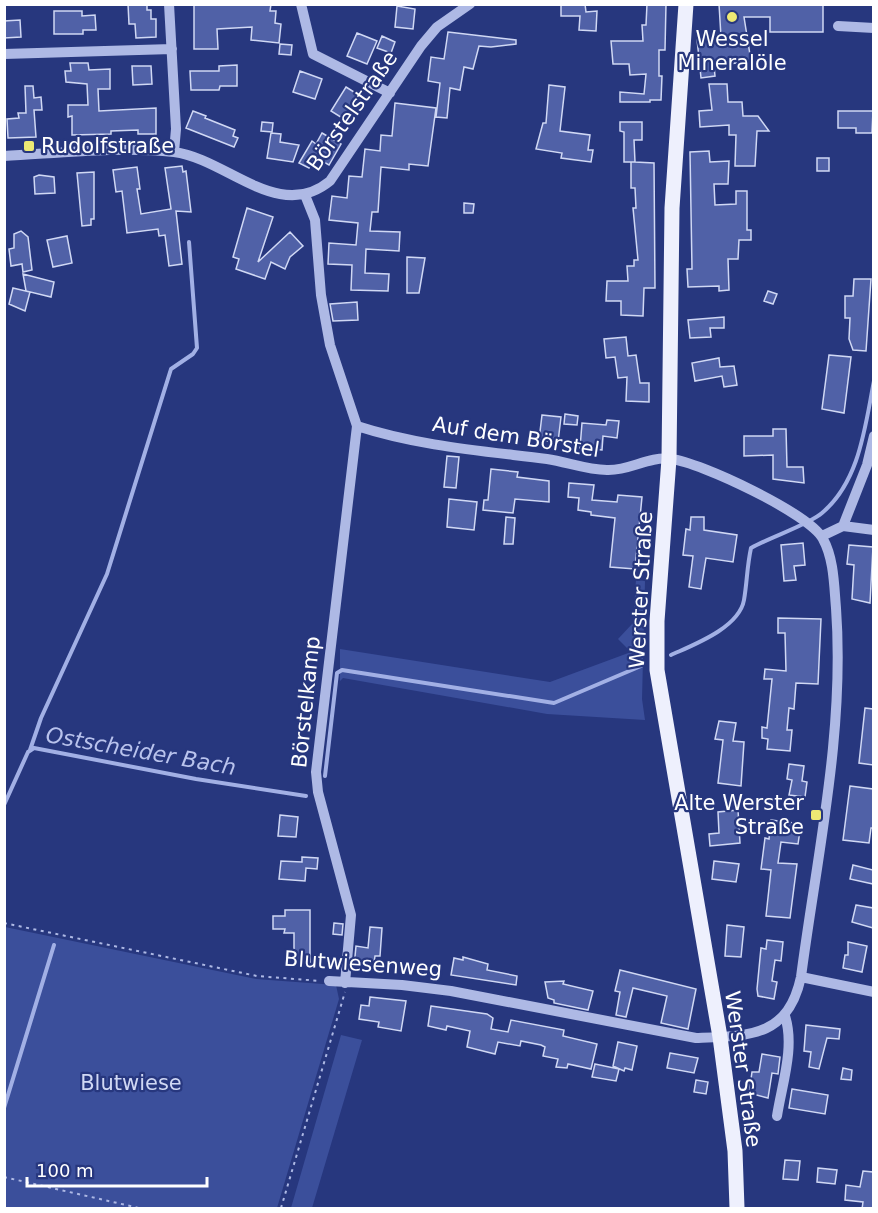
<svg xmlns="http://www.w3.org/2000/svg" width="878" height="1213" font-family="'DejaVu Sans',sans-serif">
  <style>
    .green { fill: #3b4f9b }
    .lines { fill: none; stroke-linecap: round; stroke-linejoin: round }
    .stream { stroke: #a2b0e5; stroke-width: 4 }
    .building { fill: #5061a7; stroke: #d0d8f4; stroke-width: 1.5 }
    .path { stroke: #aeb9e5; stroke-width: 2; stroke-dasharray: 3 4.5; stroke-linecap: butt }
    .minor { stroke: #aeb9e5; stroke-width: 10 }
    .major { stroke: #eef0fd; stroke-width: 15 }
    .poi-dot { fill: #ede974; stroke: #27377e; stroke-width: 2 }
    .labels { text-anchor: middle; dominant-baseline: central; stroke-width: 4.5; stroke-linejoin: round; paint-order: stroke }
    .poi-label { font-size: 21px; fill: #fff; stroke: #27377e }
    .street-label { font-size: 21px; fill: #fff; stroke: #27377e }
    .park-label { font-size: 21px; fill: #d0d8f4; stroke: #27377e }
    .water-label { font-size: 22px; font-style: italic; fill: #b9c3ed; stroke: #27377e }
  </style>
  <rect width="100%" height="100%" fill="#27377e"/>
  <!-- green -->
  <path class="green" d="M636 580 645 581 642 699 645 720 547 714 343 678 340 681V649L550 682 631 652 618 639 633 623Z
    M5 927 256 979 336 985 339 999 277 1208H5Z
    M341 1035 362 1040 312 1208H291Z"/>
  <g class="lines">
    <!-- stream -->
    <path class="stream" d="M671 655C693 645 739 628 744 600 747 583 747 566 751 548 770 537 808 525 822 513 860 481 865 426 874 381
      M30 750 41 718 107 574 171 369 193 354 197 348 189 242
      M325 776 337 673 342 670 554 703 641 666
      M4 805 28 752 34 748 196 779 306 796
      M4 1108 54 945"/>
  </g>
  <!-- building -->
  <path class="building" d="M128 4H147V10H151V19H156V37L136 38 135 24H129Z
    M194 4H271L270 11H276L275 23 281 24 279 43 251 40 252 27 217 29 218 49H194Z
    M561 4H585L586 12 597 11 596 31 579 30 580 16H561Z
    M647 4H666L665 50H659V76H662L661 100H650V102H620V92L644 94 646 74 630 75 629 64H613L611 41H643L642 25H646Z
    M719 4H823V32H770V17H744L751 61 714 66 715 76 701 78 697 39 721 37Z
    M397 6 415 9 413 29 395 27Z
    M54 11H82V16L95 15 96 30H83V34H54Z
    M20 20 21 37 4 38V21Z
    M448 32 516 40V44L491 47 479 46 473 69 464 67 460 90 450 88 447 118 436 117 440 83 428 81 431 57 444 59Z
    M357 33 377 41 367 64 347 56Z
    M382 36 395 42 391 53 377 48Z
    M280 44 292 45 291 55 279 54Z
    M70 63H88L89 70 110 69V89H98L99 111 156 108V134H138V130L111 131V134L72 135V116L68 117V105H88L87 84 66 82 65 71H71Z
    M237 65V86H220L219 90H191L190 71H219V66Z
    M132 66H151L152 84 133 85Z
    M300 71 322 79 315 99 293 92Z
    M709 84H727L728 102H742L743 116H758L769 131H757L755 166H735L736 135H729V125L700 127 699 111 712 110Z
    M549 85 565 87 560 131 590 135 588 150H593L591 162 561 158 562 153 536 149 543 123H546Z
    M25 86H33L34 98 41 97 42 110H34L36 137 8 138 7 119 19 118 18 113H26Z
    M346 87 362 97 347 121 331 111Z
    M395 103 436 108 428 166 409 164V170L381 167 378 212H372L370 231 400 232 399 251 366 249 365 273 389 274 388 291 351 290 352 265 328 264 329 243 356 245 358 223 329 220 332 196 347 198 349 176 362 177 365 149 380 151 381 135 392 136Z
    M193 111 206 116 205 118 235 130 233 136 238 138 234 147 186 128Z
    M838 111H873L872 133H856V128H838Z
    M262 122 273 123 272 132 261 131Z
    M620 122H642V140H634L635 162 654 163 655 288H644L643 316 621 315V301H606L607 281H628L627 266H634V260H638L633 208H636L635 188H631V162H635H624V132L620 131Z
    M271 133 281 134 280 142 299 145 293 162 267 158Z
    M322 133 341 144 329 165 315 157 309 168 299 163 312 141 316 144Z
    M709 151 710 162 729 161 728 184H714L715 205 736 204V191H747V230H751V240H739L738 259H728L729 290 719 291V286L688 287 687 269H692L690 152Z
    M817 158H829V171H817Z
    M182 166 183 172 186 171 191 212 176 211 182 264 169 266 165 235 159 236 158 229 127 233 122 191 116 192 113 170 137 167 140 189H137L141 214 171 209 165 168Z
    M94 172V219H91V225L82 226 77 173Z
    M39 175 54 177 55 193 35 194 34 177Z
    M464 203 474 204 473 213H464Z
    M247 208 273 217 258 262 290 232 303 246 290 257 285 269 271 262 265 279 236 269 239 259 233 257Z
    M21 231 28 237 32 270 23 272 22 264 11 266 9 249 14 248V234Z
    M67 236 72 263 53 267 47 240Z
    M407 257 425 258 419 293H407Z
    M23 274 54 282 51 297 26 291Z
    M854 279H871L866 351 853 350 849 339 850 318H845V296H853Z
    M13 288 30 292 25 311 9 304Z
    M768 291 777 294 773 304 764 301Z
    M357 302 358 320 333 321 330 304Z
    M724 317V328H710L711 337 690 338 688 320Z
    M626 337 628 356 636 355 640 383H649V402L626 401 627 377 618 378 615 357 606 358 604 339Z
    M829 355 851 357 844 413 822 409Z
    M719 358 720 367 734 366 737 385 724 387 722 376 695 381 692 363Z
    M565 414 578 416 577 425 564 424Z
    M542 415 561 417 558 442 539 440Z
    M607 420 619 421 617 438 603 436 602 450 580 448 582 423 606 425Z
    M773 429H786L787 467H803L804 483 773 479V455L744 456V436H773Z
    M447 456 459 457 456 488 444 487Z
    M491 469 518 472 517 477 549 481V502L515 499 513 513 483 510 484 500H488Z
    M569 483 594 485 592 500 617 502 618 495 642 497 635 569 610 567 615 518 591 515V512L578 510 579 498 568 497Z
    M449 499 477 502 474 530 447 527Z
    M506 517 515 518 513 544H504Z
    M691 517H704V530L737 535 733 562 706 558 701 589 689 587 693 556 683 555 686 529 690 530Z
    M803 543 805 565 794 566 796 580 784 581 781 545Z
    M849 545 873 547 870 603 852 599 854 565 847 564Z
    M778 618 821 619 818 684 796 683 794 709 789 708 787 730H792L790 751 767 749 768 739 762 738V727L767 728 772 679H764L765 669 786 671 785 633H778Z
    M865 708 873 709V765L859 763Z
    M719 721 736 723 733 741 744 742 741 786 718 783 723 740 715 739Z
    M789 764 804 766 802 781 807 782 805 797 789 795 792 780 787 779Z
    M850 786 873 789V828H871L869 843 843 840Z
    M738 810 740 843 710 846 709 834 719 833 718 812Z
    M280 815 298 817 296 837 278 836Z
    M771 820 801 824 798 844 781 842 778 863 797 864 790 918 766 916 771 870 761 869 765 838 769 839Z
    M302 857 318 858 317 869 306 868 305 881 279 879 281 861 302 862Z
    M714 861 739 864 736 882 712 879Z
    M853 865 873 870V884L850 879Z
    M856 905 873 908V928L852 922Z
    M285 910H310V962H294V933H284L285 929H273V916H285Z
    M334 923 343 924 342 935 333 934Z
    M727 925 744 927 741 957 725 956Z
    M370 927 382 928 380 956H375L373 970 354 967 356 946 368 948Z
    M767 940 783 942 781 961 775 960 772 981 777 982 774 999 758 996 757 989 761 948 766 949Z
    M848 942 867 946 862 972 843 968 845 955H848Z
    M463 957 488 964 487 970 517 976 516 985 451 975 454 958 463 960Z
    M620 970 696 989 688 1029 661 1023 667 996 633 988 626 1017 616 1015 620 992 615 991Z
    M564 981 563 984 593 991 588 1010 554 1003V1000L548 998 545 982Z
    M370 997 406 1001 401 1031 378 1027 379 1022 359 1019 361 1005 369 1006Z
    M431 1006 487 1014 493 1018 491 1029 508 1032 511 1020 564 1030 563 1036 597 1044 591 1069 568 1064 567 1068 556 1067 558 1059 543 1056 545 1047 541 1045 521 1041 520 1046 498 1042 495 1054 467 1047 470 1031 447 1026 446 1030 428 1026Z
    M806 1025 840 1029 839 1039 827 1038 819 1069 809 1067 811 1052 804 1051Z
    M618 1042 637 1046 632 1070 625 1068 624 1071 613 1066Z
    M670 1053 698 1058 694 1073 667 1068Z
    M762 1054 780 1057 778 1074 772 1073 768 1098 749 1093 752 1072H759Z
    M595 1064 619 1069 616 1081 592 1077Z
    M843 1068 852 1070 851 1080 841 1079Z
    M696 1080 708 1082 706 1094 694 1092Z
    M792 1089 828 1095 825 1114 789 1108Z
    M785 1160 800 1161 798 1180 783 1179Z
    M818 1168 837 1170 835 1184 817 1182Z
    M863 1171 873 1172V1209H862L863 1202 845 1200 846 1185 860 1187Z"/>
  <g class="lines">
    <!-- path -->
    <path class="path" d="M4 923 257 976 320 981
      M4 1177 139 1208
      M281 1208 345 992"/>
    <!-- minor -->
    <path class="minor" d="M169 4 176 129 174 152
      M301 4 313 54 390 93
      M838 26 874 28
      M4 54 172 49
      M4 156C60 153 119 146 174 152 227 159 279 223 330 181L421 46 437 27 470 4
      M305 195 315 220 321 295 330 345 357 426 316 772 318 792 351 915 345 983
      M843 526 874 530
      M822 536 843 526 867 465 874 436
      M801 977 874 992
      M329 981 402 985 451 991 696 1038C750 1036 788 1037 801 977 817 855 845 732 836 608 834 585 834 559 823 539 810 514 700 462 671 459 648 456 630 471 607 470 587 470 567 462 547 459 484 451 418 446 357 426
      M777 1116C782 1084 795 1047 785 1016"/>
    <!-- major -->
    <path class="major" d="M686 4 672 208 669 459 657 621V670L720 1037 735 1151 737 1208"/>
  </g>
  <!-- markers -->
  <g class="poi-dot">
    <circle cx="732" cy="17" r="6"/>
    <rect x="23" y="140" width="12" height="12" rx="3"/>
    <rect x="810" y="809" width="12" height="12" rx="3"/>
  </g>
  <g class="labels">
    <!-- poi labels -->
    <g class="poi-label">
      <text x="732" y="39">Wessel<tspan x="732" dy="24">Mineralöle</tspan></text>
      <text x="41" y="146" text-anchor="start">Rudolfstraße</text>
      <text x="804" y="803" text-anchor="end">Alte Werster<tspan x="804" dy="24">Straße</tspan></text>
    </g>
    <!-- street labels -->
    <g class="street-label">
      <text transform="translate(352 111) rotate(-55)">Börstelstraße</text>
      <text transform="translate(516 437) rotate(9)">Auf dem Börstel</text>
      <text transform="translate(641 590) rotate(-87)">Werster Straße</text>
      <text transform="translate(306 702) rotate(-84)">Börstelkamp</text>
      <text transform="translate(363 964) rotate(4)">Blutwiesenweg</text>
      <text transform="translate(743 1069) rotate(82)">Werster Straße</text>
    </g>
    <!-- park labels -->
    <g class="park-label">
      <text x="131" y="1083">Blutwiese</text>
    </g>
    <!-- water labels -->
    <g class="water-label">
      <text transform="translate(141 751) rotate(10)">Ostscheider Bach</text>
    </g>
  </g>
  <!-- border -->
  <rect width="878" height="1213" fill="none" stroke="#ffffff" stroke-width="12"/>
  <!-- scale -->
  <path d="M27 1177v9h180v-9" fill="none" stroke="#ffffff" stroke-width="3"/>
  <text x="36" y="1177" font-size="18" fill="#ffffff" stroke="#27377e" stroke-width="4.5" paint-order="stroke">100 m</text>
</svg>
